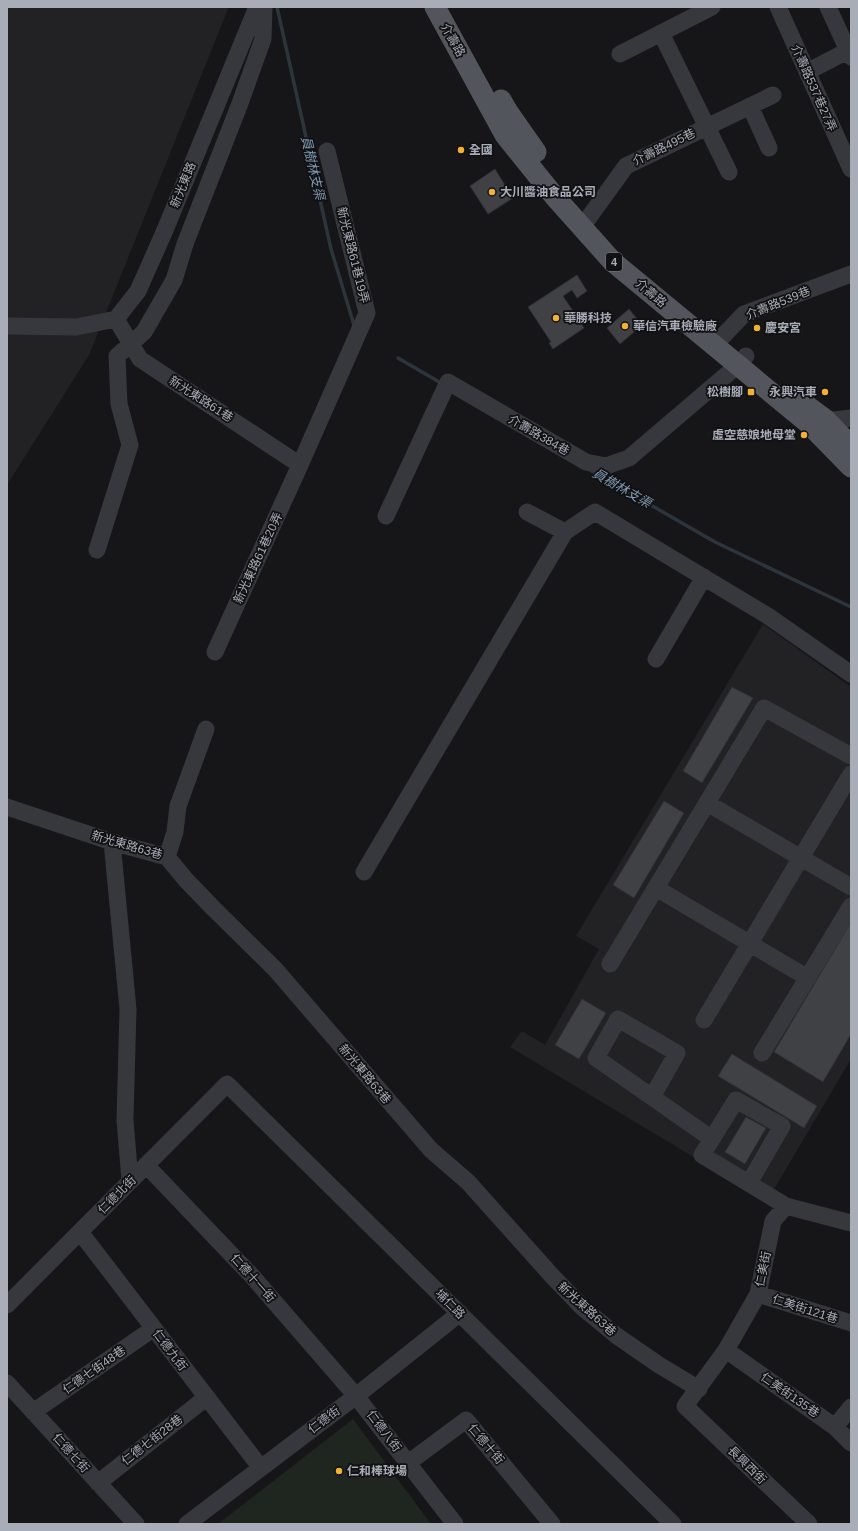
<svg xmlns="http://www.w3.org/2000/svg" width="858" height="1531" font-family="Helvetica,'Noto Sans TC',sans-serif">
  <style>
    .built { fill: #222225 }
    .green { fill: #1e261f }
    .lines { fill: none; stroke-linecap: round; stroke-linejoin: round }
    .stream { stroke: #2c353c; stroke-width: 3.5 }
    .building { fill: #404145; stroke: #303034 }
    .minor { stroke: #37383d; stroke-width: 17 }
    .major { stroke: #53555c; stroke-width: 21 }
    .poi-dot { fill: #f2b134; stroke: #111113; stroke-width: 1.5 }
    .labels { text-anchor: middle; dominant-baseline: central; stroke-width: 3.5; stroke-linejoin: round; paint-order: stroke }
    .shield { fill: #111113; stroke: #7b7e86; stroke-width: 1 }
    .shield-label { font-size: 11px; font-weight: bold; fill: #a8adb8 }
    .street-label { font-size: 12px; fill: #a8adb8; stroke: #111113 }
    .poi-label { font-size: 12px; font-weight: bold; fill: #a8adb8; stroke: #111113; text-anchor: start }
    .water-label { font-size: 13px; font-style: italic; fill: #7f9bb3; stroke: #111113 }
  </style>
  <rect width="100%" height="100%" fill="#161618"/>
  <!-- built -->
  <path class="built" d="M7 7H228V9L89 355 7 485Z
    M763 624 851 687V1059L767 1201 510 1047 522 1031 545 1045 599 949 576 936Z"/>
  <!-- green -->
  <path class="green" d="M353 1419 431 1524H218Z"/>
  <g class="lines">
    <!-- stream -->
    <path class="stream" d="M277 7 331 249 354 325
      M398 358 441 383
      M590 470 715 542 851 607"/>
  </g>
  <!-- building -->
  <path class="building" d="M495 169 513 198 488 214 470 186Z
    M577 275 587 291 577 298 572 290 563 296 584 328 553 349 549 343 551 342 528 307Z
    M629 309 642 325 620 344 607 328Z
    M732 687 753 698 702 783 683 771Z
    M664 801 684 813 634 898 613 885Z
    M851 922V1034L823 1082 774 1052Z
    M582 999 606 1013 579 1059 555 1045Z
    M732 1054 817 1106 804 1128 718 1076Z
    M746 1117 766 1128 745 1164 725 1152Z"/>
  <g class="lines">
    <!-- minor -->
    <path class="minor" d="M778 7 851 169
      M828 7 851 57
      M661 33 729 172
      M620 54 712 7
      M807 72 851 49
      M750 106 769 148
      M582 227 626 166 773 95
      M116 319 140 359 300 465
      M7 326 76 327 116 319 138 291 165 230 257 7
      M716 347 722 337 744 314 851 274
      M816 422 851 418
      M527 512 565 532 595 512 768 616 851 674
      M386 516 448 382 586 462 606 466 629 458 738 365 746 356
      M97 550 130 445 119 404 117 356 144 332 174 280 185 244 239 106 263 39 264 7
      M215 652 300 465 367 313 327 151
      M656 659 704 577
      M707 803 851 887
      M7 807 112 842 167 857 186 880 214 909 275 969 431 1150 468 1182 553 1277 583 1308 617 1336 659 1365 699 1389
      M112 842 128 1009 125 1120 130 1181
      M167 857 175 832 178 806 206 729
      M364 872 565 532
      M656 888 808 978
      M610 964 764 708 851 756
      M704 1020 851 774
      M762 1053 851 906
      M652 1097 677 1053 618 1019 596 1058 712 1139
      M146 1165 252 1276 356 1396 455 1524
      M749 1183 782 1126 736 1100 702 1155 786 1206
      M80 1232 261 1468
      M758 1294 851 1323
      M7 1305 227 1084 673 1524
      M726 1350 835 1427 851 1443
      M7 1383 136 1524
      M33 1412 154 1328
      M835 1427 851 1407
      M408 1463 466 1420 552 1524
      M98 1483 207 1397
      M187 1524 356 1396 460 1313
      M809 1524 685 1406 726 1350 758 1294 773 1221 786 1206 851 1223"/>
    <!-- major -->
    <path class="major" d="M435 7 505 135 555 197 613 262 808 423 851 467
      M501 100 508 112 536 152
      M803 403 826 420 851 446"/>
  </g>
  <!-- markers -->
  <g class="poi-dot">
    <circle cx="461" cy="150" r="4"/>
    <circle cx="492" cy="192" r="4"/>
    <circle cx="556" cy="318" r="4"/>
    <circle cx="625" cy="326" r="4"/>
    <circle cx="757" cy="328" r="4"/>
    <rect x="747" y="388" width="8" height="8" rx="2"/>
    <circle cx="825" cy="392" r="4"/>
    <circle cx="804" cy="435" r="4"/>
    <circle cx="339" cy="1471" r="4"/>
  </g>
  <g class="labels">
    <!-- shield labels -->
    <rect class="shield" x="606" y="253" width="16" height="18" rx="3"/>
    <g class="shield-label">
      <text x="614" y="262">4</text>
    </g>
    <!-- street labels -->
    <g class="street-label">
      <text transform="translate(453 40) rotate(61)">介壽路</text>
      <text transform="translate(814 88) rotate(66)">介壽路537巷27弄</text>
      <text transform="translate(664 147) rotate(-26)">介壽路495巷</text>
      <text transform="translate(183 185) rotate(-68)">新光東路</text>
      <text transform="translate(353 255) rotate(76)">新光東路61巷19弄</text>
      <text transform="translate(651 293) rotate(40)">介壽路</text>
      <text transform="translate(778 303) rotate(-22)">介壽路539巷</text>
      <text transform="translate(201 399) rotate(33)">新光東路61巷</text>
      <text transform="translate(539 435) rotate(30)">介壽路384巷</text>
      <text transform="translate(258 558) rotate(-65)">新光東路61巷20弄</text>
      <text transform="translate(127 845) rotate(16)">新光東路63巷</text>
      <text transform="translate(365 1074) rotate(50)">新光東路63巷</text>
      <text transform="translate(117 1195) rotate(-45)">仁德北街</text>
      <text transform="translate(763 1269) rotate(-78)">仁美街</text>
      <text transform="translate(253 1278) rotate(48)">仁德十一街</text>
      <text transform="translate(450 1304) rotate(45)">埔仁路</text>
      <text transform="translate(587 1309) rotate(42)">新光東路63巷</text>
      <text transform="translate(805 1309) rotate(18)">仁美街121巷</text>
      <text transform="translate(170 1350) rotate(53)">仁德九街</text>
      <text transform="translate(94 1370) rotate(-35)">仁德七街48巷</text>
      <text transform="translate(790 1395) rotate(35)">仁美街135巷</text>
      <text transform="translate(324 1420) rotate(-37)">仁德街</text>
      <text transform="translate(384 1431) rotate(53)">仁德八街</text>
      <text transform="translate(152 1440) rotate(-38)">仁德七街28巷</text>
      <text transform="translate(486 1444) rotate(50)">仁德十街</text>
      <text transform="translate(71 1453) rotate(48)">仁德七街</text>
      <text transform="translate(747 1465) rotate(44)">長興西街</text>
    </g>
    <!-- poi labels -->
    <g class="poi-label">
      <text x="469" y="150">全國</text>
      <text x="500" y="192">大川醬油食品公司</text>
      <text x="564" y="318">華勝科技</text>
      <text x="633" y="326">華信汽車檢驗廠</text>
      <text x="765" y="328">慶安宮</text>
      <text x="743" y="392" text-anchor="end">松樹腳</text>
      <text x="817" y="392" text-anchor="end">永興汽車</text>
      <text x="796" y="435" text-anchor="end">虛空慈娘地母堂</text>
      <text x="347" y="1471">仁和棒球場</text>
    </g>
    <!-- water labels -->
    <g class="water-label">
      <text transform="translate(313 168) rotate(77)">員樹林支渠</text>
      <text transform="translate(622 488) rotate(30)">員樹林支渠</text>
    </g>
  </g>
  <!-- border -->
  <rect width="858" height="1531" fill="none" stroke="#a8adb8" stroke-width="16"/>
</svg>
